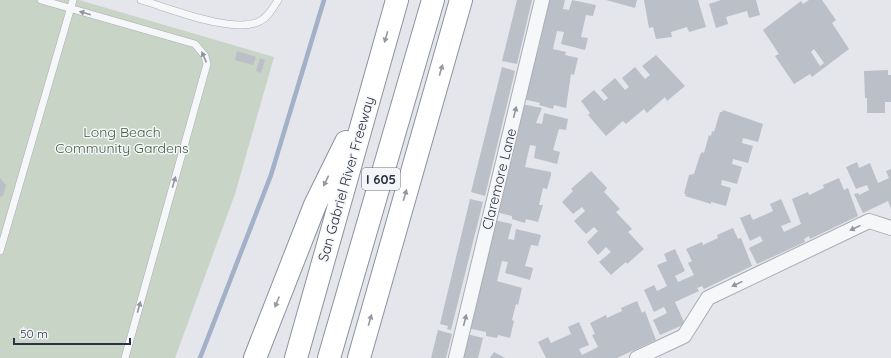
<svg xmlns="http://www.w3.org/2000/svg" width="891" height="358" font-family="Quicksand,sans-serif">
  <style>
    .green { fill: #c8d4c6 }
    .lines { fill: none; stroke-linecap: round; stroke-linejoin: round }
    .stream { stroke: #a2b0c8; stroke-width: 4.5 }
    .building { fill: #bbbfc7; fill-rule: evenodd }
    .lane-casing { stroke: #a9acb5; stroke-width: 8 }
    .street-casing { stroke: #a9acb5; stroke-width: 16 }
    .highway-casing { stroke: #8c92a1; stroke-width: 24 }
    .lane { stroke: #f6f7f9; stroke-width: 7 }
    .street { stroke: #f6f7f9; stroke-width: 14 }
    .highway { stroke: #fff; stroke-width: 22 }
    .oneway { fill: #92949e }
    .oneway2 { fill: #9698a0 }
    .labels { text-anchor: middle; dominant-baseline: central; stroke-width: 3; stroke-linejoin: round; paint-order: stroke }
    .shield { fill: #f4f5f8; stroke: #696c79; stroke-width: 1 }
    .shield-label { font-size: 13px; font-weight: bold; fill: #2d3242 }
    .park-label { font-size: 14px; fill: #3d5d3b; stroke: #f4f5f8 }
    .street-label { font-size: 14px; fill: #2d3242; stroke: #f4f5f8 }
  </style>
  <rect width="100%" height="100%" fill="#e4e6eb"/>
  <!-- green -->
  <path class="green" d="M0 0H79L274 57 235 194 175 358H0Z"/>
  <g class="lines">
    <!-- stream -->
    <path class="stream" d="M200 358 271 175 324 0"/>
  </g>
  <!-- building -->
  <path class="building" d="M517 0H532L517 64 502 61Z
    M547 0H565L563 9 569 10 572 0 596 5 593 16 586 15 581 37 588 38 585 50 561 44 564 32 557 31 553 49 566 52 565 55 578 58 574 75 571 74 566 108 554 105 553 109 539 105 540 103 523 99 536 47 539 48 540 42H537Z
    M606 0H637L635 8Z
    M644 0H698L706 27 689 32 687 27 671 32 672 37 656 39 653 27 649 28Z
    M721 0H756L760 15 749 18 747 11 726 17 728 24 716 28 709 4Z
    M809 0H822L836 20 832 23 849 49 812 77 810 74 794 84 775 56 779 54 763 30 801 1 803 4ZM814 49 824 63 820 66 811 52Z
    M237 51 256 57 253 65 235 60Z
    M656 55 685 86 667 101 665 97 647 113 644 109 626 124 623 121 606 136 588 115 590 113 581 101 594 90 604 101 608 98 601 90 615 78 625 90 629 87 622 78 635 67 645 79 650 75 642 66Z
    M260 58 265 60 261 73 256 71Z
    M502 67 515 71 485 196 471 192Z
    M888 70V75H891V102H885V113H867V98H865L864 71Z
    M522 104 542 108 536 123 542 124 544 113 568 119 566 130 559 129 553 150 560 152 557 164 534 158 536 146 530 145 525 167 551 172V175L547 189 543 188 539 205H543L538 222 526 219 525 223 512 219V216L496 212 508 161 511 162 513 156H509Z
    M723 110 763 124 758 142 743 138 742 143 753 146 748 163 733 159 732 164 742 167 737 184 722 180 721 185 731 188 726 206 711 202V204L685 196 686 194H684L689 175 694 174 700 155 702 152 704 153 709 135 711 136 712 131 714 132 720 112H722Z
    M857 162 859 168 870 163 878 183 889 178 886 171 891 169V209L888 201 863 213 854 194 858 193 859 195 869 190 867 185 856 189 846 167Z
    M591 171 607 188 604 192 620 209 616 212 632 229 628 232 644 249 627 264 626 262 611 275 599 262 611 252 606 247 598 255 587 242 598 231 594 227 586 234 574 221 585 211 582 207 573 214 562 202 573 191 571 189Z
    M0 178 6 185 3 196 0 197Z
    M839 178 844 190 848 188 858 216 810 239 809 236 804 239 805 242 757 264 749 248 763 241 760 236 750 241 740 218 750 214 753 220 773 211 770 204 781 199 791 222 781 226 784 232 801 224 792 199 808 192 809 195 824 188 823 185Z
    M470 199 483 202 451 330 447 329 448 326 440 324Z
    M494 220 512 224 508 239 514 240 516 229 541 235 538 246 531 245 525 266 533 268 530 280 505 273 508 262 502 261 497 281 522 288 518 305 516 304 512 320 514 321 510 338 498 335 497 338 486 336V332L467 328 480 277H483L485 272 482 271Z
    M733 228 738 239 741 238 752 266 704 289 702 286 697 288 699 291 675 302 685 324 660 335 653 320 667 313 664 307 654 312 644 290 654 285 657 291 667 286 657 265 667 261 664 254 675 249 685 271 675 276 678 282 694 275 688 263 692 261 686 249 702 242 703 245 718 238 717 235Z
    M637 301 642 313 645 311 656 340 617 358H546L538 342 548 337 551 343 571 334 568 327 579 322 589 345 579 349 582 355 598 347 592 335 595 334 590 323 606 315 607 318 622 311 621 308Z
    M438 330 452 334 446 358H431Z
    M467 334 483 338 478 358H461Z
    M494 352 505 358H490Z"/>
  <g class="lines">
    <!-- lane casing -->
    <g class="lane-casing">
      <path id="lane" d="M41 0 195 44 205 56 207 64 125 358
        M141 0C169 8 234 35 260 21 268 17 273 8 278 0
        M0 251 73 0"/>
    </g>
    <!-- street casing -->
    <g class="street-casing">
      <path id="street" d="M456 358 542 0
        M637 358 684 336 708 298 869 221 891 228"/>
    </g>
    <!-- highway casing -->
    <g class="highway-casing">
      <path id="highway" d="M255 358 315 205 346 142
        M296 358 397 0
        M329 358 433 0
        M359 358 461 0"/>
    </g>
    <!-- lane -->
    <use href="#lane" class="lane"/>
    <!-- street -->
    <use href="#street" class="street"/>
    <!-- highway -->
    <use href="#highway" class="highway"/>
  </g>
  <!-- one-way arrows -->
  <defs><path id="oneway-solid" d="M-6-.8H1V-3.2L6.5 0L1 3.2V.8H-6Z"/></defs>
  <g class="oneway">
    <use href="#oneway-solid" transform="translate(85 13) rotate(-164)"/>
    <use href="#oneway-solid" transform="translate(204 57) rotate(-113)"/>
    <use href="#oneway-solid" transform="translate(515 112) rotate(-76)"/>
    <use href="#oneway-solid" transform="translate(174 182) rotate(-74)"/>
    <use href="#oneway-solid" transform="translate(855 228) rotate(154)"/>
    <use href="#oneway-solid" transform="translate(737 284) rotate(154)"/>
    <use href="#oneway-solid" transform="translate(139 307) rotate(-74)"/>
    <use href="#oneway-solid" transform="translate(465 320) rotate(-76)"/>
  </g>
  <g class="oneway2">
    <use href="#oneway-solid" transform="translate(386 37) rotate(106)"/>
    <use href="#oneway-solid" transform="translate(441 70) rotate(-74)"/>
    <use href="#oneway-solid" transform="translate(326 181) rotate(116)"/>
    <use href="#oneway-solid" transform="translate(405 195) rotate(-74)"/>
    <use href="#oneway-solid" transform="translate(277 302) rotate(112)"/>
    <use href="#oneway-solid" transform="translate(370 320) rotate(-74)"/>
  </g>
  <g class="labels">
    <!-- shield labels -->
    <rect class="shield" x="362" y="168" width="38" height="22" rx="3"/>
    <g class="shield-label">
      <text x="381" y="179">I 605</text>
    </g>
    <!-- park labels -->
    <g class="park-label">
      <text x="122" y="132">Long Beach<tspan x="122" dy="16">Community Gardens</tspan></text>
    </g>
    <!-- street labels -->
    <g class="street-label">
      <text transform="translate(346 179) rotate(-74)">San Gabriel River Freeway</text>
      <text transform="translate(499 179) rotate(-76)">Claremore Lane</text>
    </g>
  </g>
  <!-- scale -->
  <path d="M14 338v6h116v-6" fill="none" stroke="#2d3242" stroke-width="2"/>
  <text x="20" y="338" font-size="12" fill="#2d3242" stroke="#f4f5f8" stroke-width="3" paint-order="stroke">50 m</text>
</svg>
